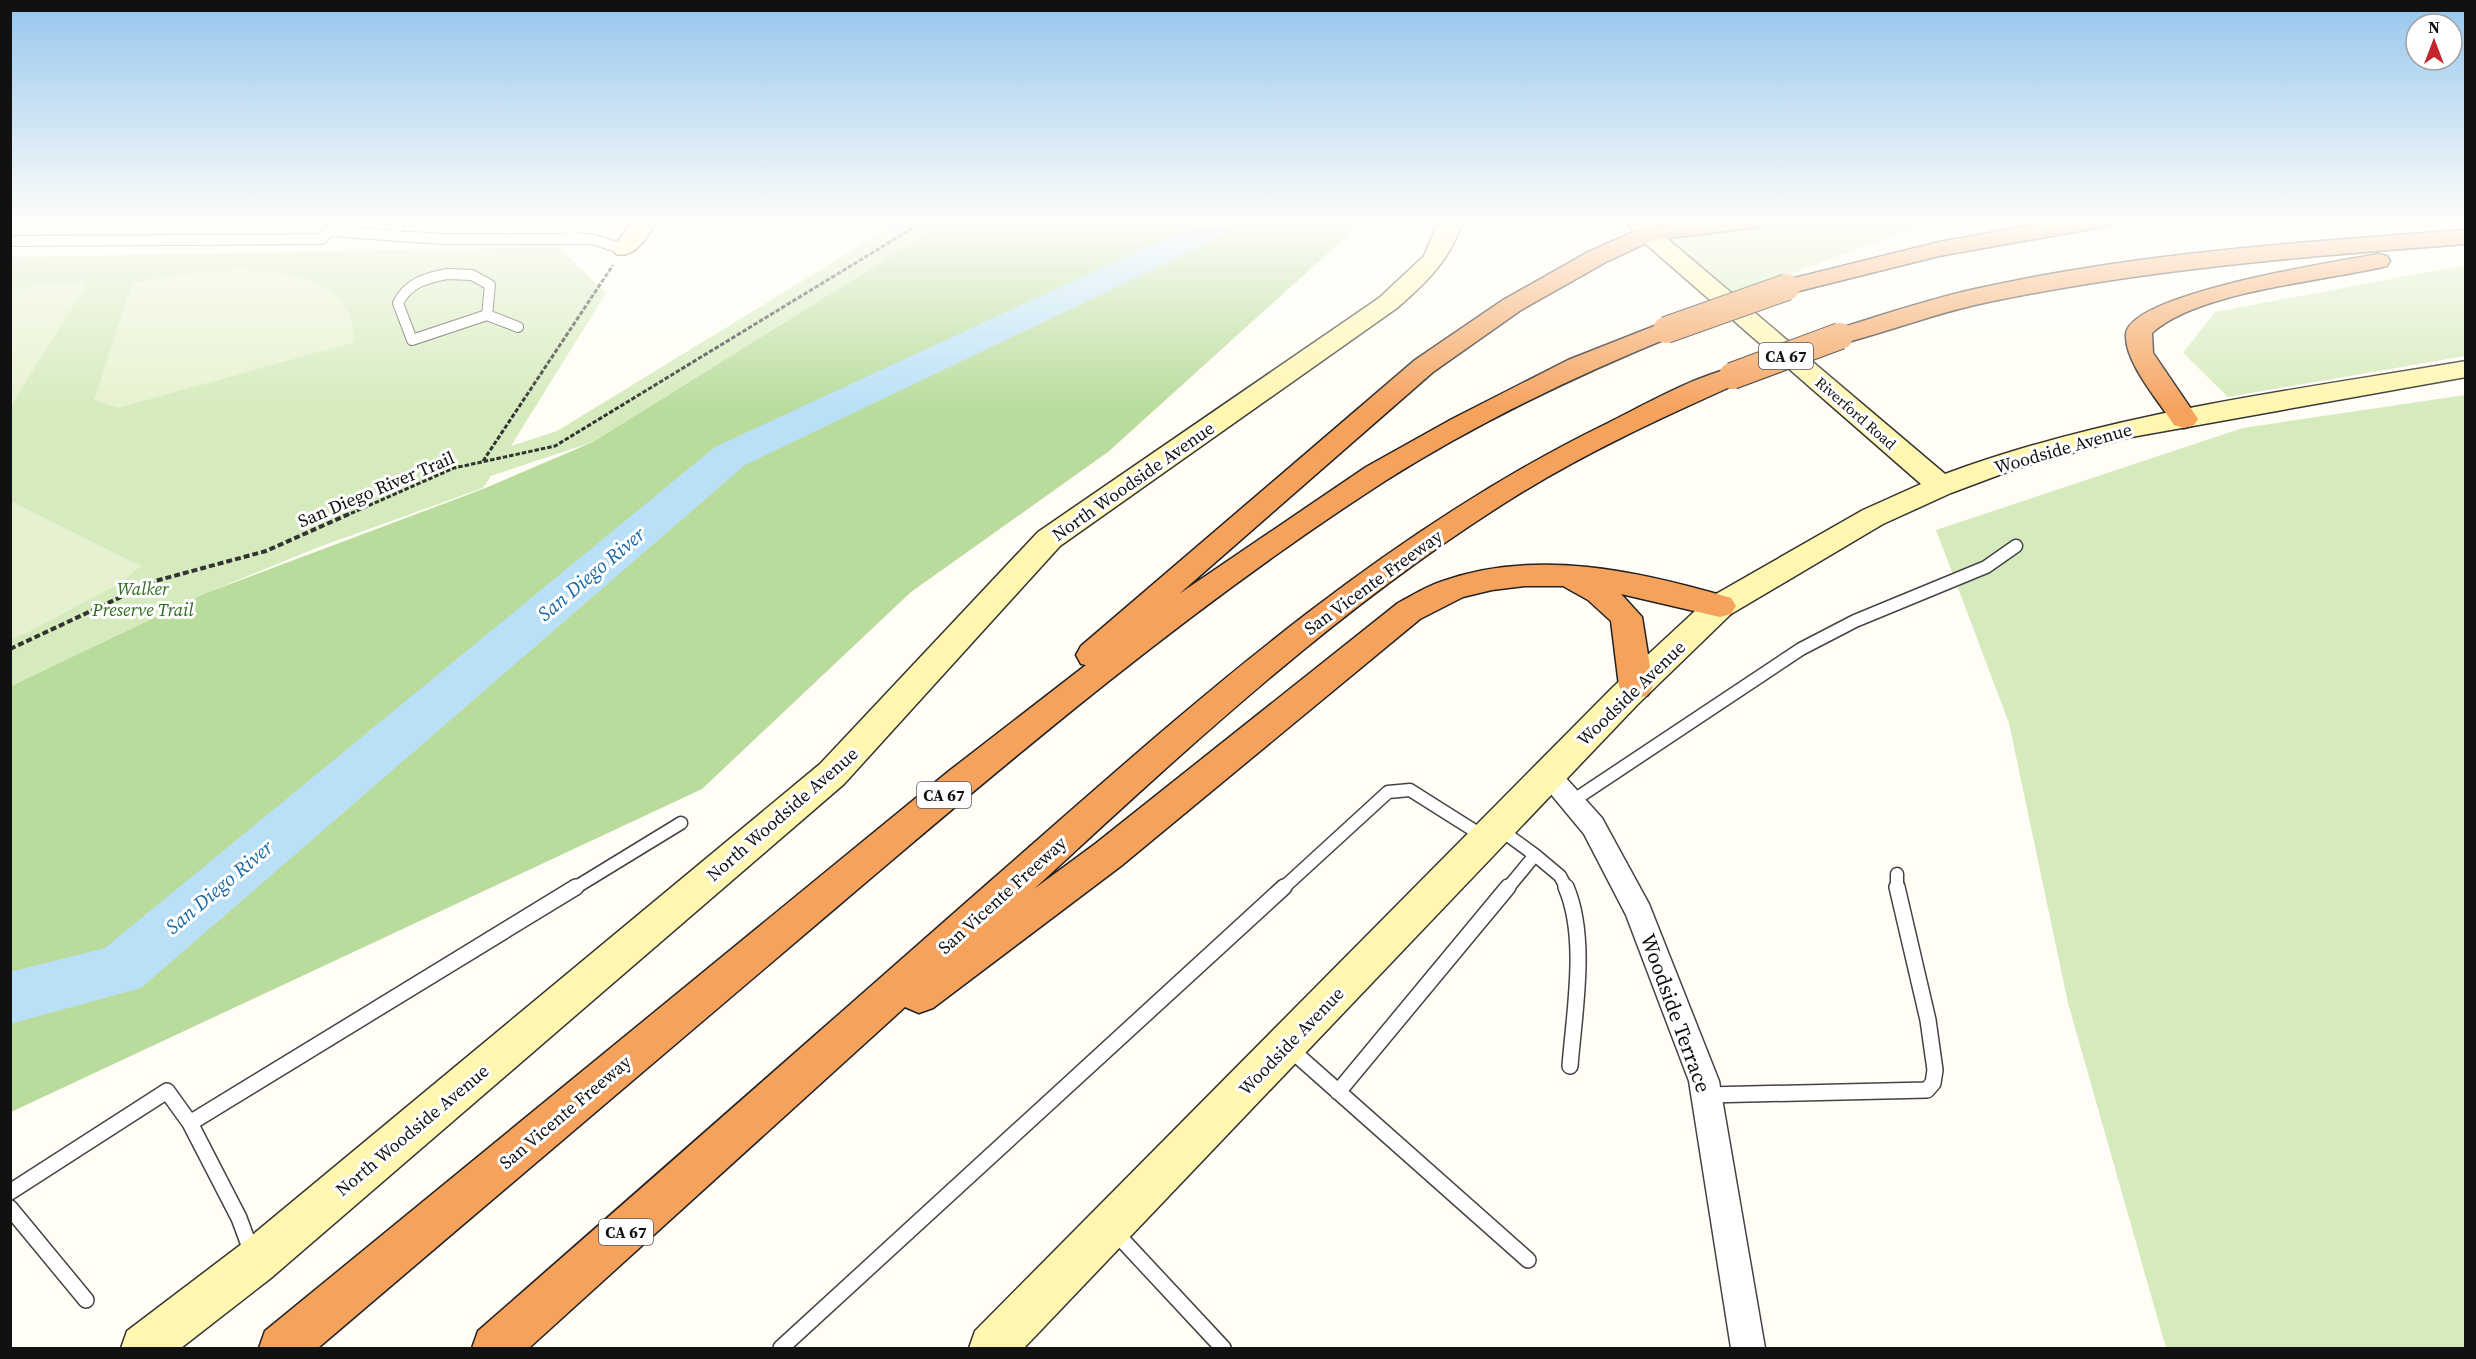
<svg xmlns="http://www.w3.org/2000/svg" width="2476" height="1359" font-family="'Source Serif 4',serif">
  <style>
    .green { fill: #d5ebbd }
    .forest { fill: #b9dc9c }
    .pitch { fill: #e6f2cf }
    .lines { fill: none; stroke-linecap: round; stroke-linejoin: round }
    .river { fill: #b9e0f7; fill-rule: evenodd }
    .lane-far2-casing { stroke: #444; stroke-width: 12 }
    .lane-far1-casing { stroke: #444; stroke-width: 15 }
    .lane-casing { stroke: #444; stroke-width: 18 }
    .street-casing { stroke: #444; stroke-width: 3 }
    .secondary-casing { stroke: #333; stroke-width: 3 }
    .highway-casing { stroke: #222; stroke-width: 3 }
    .path-far1 { stroke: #333; stroke-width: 3; stroke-dasharray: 4.5 2; stroke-linecap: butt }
    .path { stroke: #333; stroke-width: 4; stroke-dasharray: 6 3; stroke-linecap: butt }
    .lane-far2 { stroke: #fff; stroke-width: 10 }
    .lane-far1 { stroke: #fff; stroke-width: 12 }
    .lane { stroke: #fff; stroke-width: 15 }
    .street { fill: #fff; fill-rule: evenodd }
    .secondary { fill: #fff6b0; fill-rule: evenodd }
    .highway { fill: #f5a25d; fill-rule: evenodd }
    .highway-bridge-casing { stroke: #222; stroke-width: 28; stroke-linecap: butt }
    .highway-bridge { stroke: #f5a25d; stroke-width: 26 }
    .labels { text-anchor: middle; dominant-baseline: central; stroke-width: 6; stroke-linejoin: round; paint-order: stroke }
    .far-street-label { font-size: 15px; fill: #111; stroke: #fff }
    .shield { fill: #fff; stroke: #585858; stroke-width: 1.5 }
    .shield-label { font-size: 16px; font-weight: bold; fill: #111 }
    .street-label { font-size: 18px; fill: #111; stroke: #fff }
    .park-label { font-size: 18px; font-style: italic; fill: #2f6b1f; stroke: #fff }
    .water-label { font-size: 20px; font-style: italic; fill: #1768a6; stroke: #fff }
    .near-street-label { font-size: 21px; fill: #111; stroke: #fff }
  </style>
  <rect width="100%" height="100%" fill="#fffdf5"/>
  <!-- green -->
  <path class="green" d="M902 220H949L593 442 491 476 483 488 319 547 206 593 11 686V257L559 247 606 293 511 446 557 431Z
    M1681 220H1999L1916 228 1735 294 1661 233Z
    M2465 265V356L2228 397 2183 353 2215 312Z
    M2465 395V1348H2166L2068 1003 2009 723 1936 530 2243 428Z"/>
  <!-- forest -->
  <path class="forest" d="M949 220H1354L1346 237 1108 452 911 592 702 789 11 1112V686L206 593 483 489 593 442Z"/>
  <!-- pitch -->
  <path class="pitch" d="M239 269C287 273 356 278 354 342L118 408 94 400 132 284 162 277Z
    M87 283 11 406V291L40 284Z
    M11 501 141 566 120 583 25 634 11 638Z"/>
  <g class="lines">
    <!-- river -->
    <path class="river" d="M1198 220H1240L1235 227 1194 250 745 465 141 988 10 1024V972L105 948 715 447 1170 236Z"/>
    <!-- lane-far2 casing -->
    <g class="lane-far2-casing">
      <path id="lane-far2" d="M330 231 441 239H591L624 249
        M393 234 403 220
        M567 239 583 220
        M10 241 322 239 339 220
        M447 274 472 275 490 285 487 315 412 340 398 303C408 283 426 278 447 274Z
        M487 315 518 327"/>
    </g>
    <!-- lane-far1 casing -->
    <g class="lane-far1-casing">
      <path id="lane-far1" d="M1571 802 1801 649 1855 621 1986 567 2016 546
        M1498 828 1535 855 1507 889
        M1535 855 1560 876 1567 889
        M573 889 681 823
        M1282 889 1388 792 1410 790 1486 838
        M1897 889V874"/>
    </g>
    <!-- lane casing -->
    <g class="lane-casing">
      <path id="lane" d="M1566 887C1588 938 1574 1013 1570 1066
        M1289 1048 1528 1260
        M1338 1092 1508 887
        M1707 1095 1927 1090 1933 1083 1935 1070 1928 1020 1897 887
        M10 1192 167 1091 190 1123
        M10 1208 86 1300
        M1113 1230 1223 1348
        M252 1253 239 1218 190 1123 576 887
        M781 1348 1284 887"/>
    </g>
    <!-- street casing -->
    <g class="street-casing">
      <path id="street" d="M1548 765 1557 768 1602 818 1649 904 1719 1081 1765 1348H1731L1689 1081 1626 915 1584 834 1535 775 1539 768Z"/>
    </g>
    <!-- secondary casing -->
    <g class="secondary-casing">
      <path id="secondary" d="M634 220H658C647 236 636 259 616 254L612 249Z
        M1439 220H1463C1451 259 1427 282 1397 308L1060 546 844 784 271 1278 181 1348H121L127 1331 239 1246 820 764 1038 532 1379 298 1424 256Z
        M1625 220H1649L1656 229 1945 474C2112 412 2291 391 2466 361V377L2126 438 2015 469 1951 493 1883 524 1731 614 1637 705 1024 1348H969L975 1331 1613 687 1709 598 1863 510 1921 484 1640 239Z"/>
    </g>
    <!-- highway casing -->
    <g class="highway-casing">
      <path id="highway" d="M1701 220H1769L1765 225 1757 227 1653 240 1606 262 1521 310 1433 372 1179 594 1366 467 1452 419 1568 360 1657 325 1666 322 1675 325 1679 330 1675 335C1575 376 1476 423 1385 481 1194 604 1018 753 845 900 669 1050 493 1199 318 1348H259L265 1331 949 771 1086 665 1081 664 1076 655 1081 646 1415 360 1503 300 1588 252 1640 229Z
        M2061 220H2114L2110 225 2102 227 1939 256 1787 294 1778 292 1775 287 1778 282 1939 242Z
        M2466 230V244C2307 256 2149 269 1993 301 1941 311 1891 331 1840 344L1831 341 1827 336 1831 331C1879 316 1926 300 1975 289 2136 253 2302 242 2466 230Z
        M2378 254 2387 256 2390 261 2387 266C2325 281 2197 291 2152 333L2153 353 2198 419 2194 425 2184 428 2174 425C2159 401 2124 362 2126 334 2130 293 2340 261 2378 254Z
        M1732 368 1741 370 1745 376 1741 382C1663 417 1584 453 1511 499 1337 608 1185 750 1034 889L1095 844 1398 603C1413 595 1427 586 1443 581 1536 548 1639 571 1731 598L1736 606 1731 614 1720 617 1621 594 1642 617 1653 686 1648 695 1636 699 1624 695 1619 686 1611 621 1588 600 1563 586H1525L1492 590 1463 597 1420 619 1121 866 933 1008 919 1013 905 1007 529 1348H472L478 1331C651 1180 822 1029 994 878 1186 710 1377 535 1608 423 1646 404 1691 378 1732 368Z"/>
    </g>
    <!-- path-far1 -->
    <path class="path-far1" d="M483 461 613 265
      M345 516 454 468 555 446 926 220"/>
    <!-- path -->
    <path class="path" d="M10 649 155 581 266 551 349 514"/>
    <!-- lane-far2 -->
    <use href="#lane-far2" class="lane-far2"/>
    <!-- lane-far1 -->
    <use href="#lane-far1" class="lane-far1"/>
    <!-- lane -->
    <use href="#lane" class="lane"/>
    <!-- street -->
    <use href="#street" class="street"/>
    <!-- secondary -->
    <use href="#secondary" class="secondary"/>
    <!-- highway -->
    <use href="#highway" class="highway"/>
    <!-- highway-bridge casing -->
    <g class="highway-bridge-casing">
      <path id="highway-bridge" d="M1666 330 1787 287
        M1732 376 1840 336"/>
    </g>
    <!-- highway-bridge -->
    <use href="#highway-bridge" class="highway-bridge"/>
  </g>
  <!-- sky -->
  <linearGradient id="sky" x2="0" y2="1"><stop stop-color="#95c6ee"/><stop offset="0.54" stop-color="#fffefa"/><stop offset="1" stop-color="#fffefa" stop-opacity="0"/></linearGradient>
  <rect width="2476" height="410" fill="url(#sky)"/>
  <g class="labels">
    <!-- far-street labels -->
    <g class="far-street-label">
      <text transform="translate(1856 413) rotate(41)">Riverford Road</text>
    </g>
    <!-- shield labels -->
    <g class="shield">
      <rect x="1759" y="343" width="54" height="26" rx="4.5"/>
      <rect x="917" y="782" width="54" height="26" rx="4.5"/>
      <rect x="599" y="1219" width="54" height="26" rx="4.5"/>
    </g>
    <g class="shield-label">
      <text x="1786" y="356">CA 67</text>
      <text x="944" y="795">CA 67</text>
      <text x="626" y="1232">CA 67</text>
    </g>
    <!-- street labels -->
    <g class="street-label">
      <text transform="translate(2063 448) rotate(-16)">Woodside Avenue</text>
      <text transform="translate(1133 481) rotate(-35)">North Woodside Avenue</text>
      <text transform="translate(376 489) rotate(-23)">San Diego River Trail</text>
      <text transform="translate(1373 582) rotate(-36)">San Vicente Freeway</text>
      <text transform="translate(1631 693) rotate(-44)">Woodside Avenue</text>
      <text transform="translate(782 814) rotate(-41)">North Woodside Avenue</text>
      <text transform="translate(1002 895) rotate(-42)">San Vicente Freeway</text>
      <text transform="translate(1291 1041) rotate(-46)">Woodside Avenue</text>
      <text transform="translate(565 1112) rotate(-40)">San Vicente Freeway</text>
      <text transform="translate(412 1130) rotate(-40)">North Woodside Avenue</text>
    </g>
    <!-- park labels -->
    <g class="park-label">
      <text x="143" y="588">Walker<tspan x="143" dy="21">Preserve Trail</tspan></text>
    </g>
    <!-- water labels -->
    <g class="water-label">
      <text transform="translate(591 574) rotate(-40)">San Diego River</text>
      <text transform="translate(219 887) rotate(-40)">San Diego River</text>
    </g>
    <!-- near-street labels -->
    <g class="near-street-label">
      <text transform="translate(1676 1013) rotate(70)">Woodside Terrace</text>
    </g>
  </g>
  <!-- border -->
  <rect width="2476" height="1359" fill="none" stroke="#111111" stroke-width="24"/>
  <!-- north arrow -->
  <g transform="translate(2434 42)"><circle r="28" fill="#ffffff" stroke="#a0a0a0" stroke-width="1.5"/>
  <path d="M0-4.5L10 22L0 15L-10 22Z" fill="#c4262e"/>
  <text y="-9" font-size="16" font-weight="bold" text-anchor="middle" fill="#111111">N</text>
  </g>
</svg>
